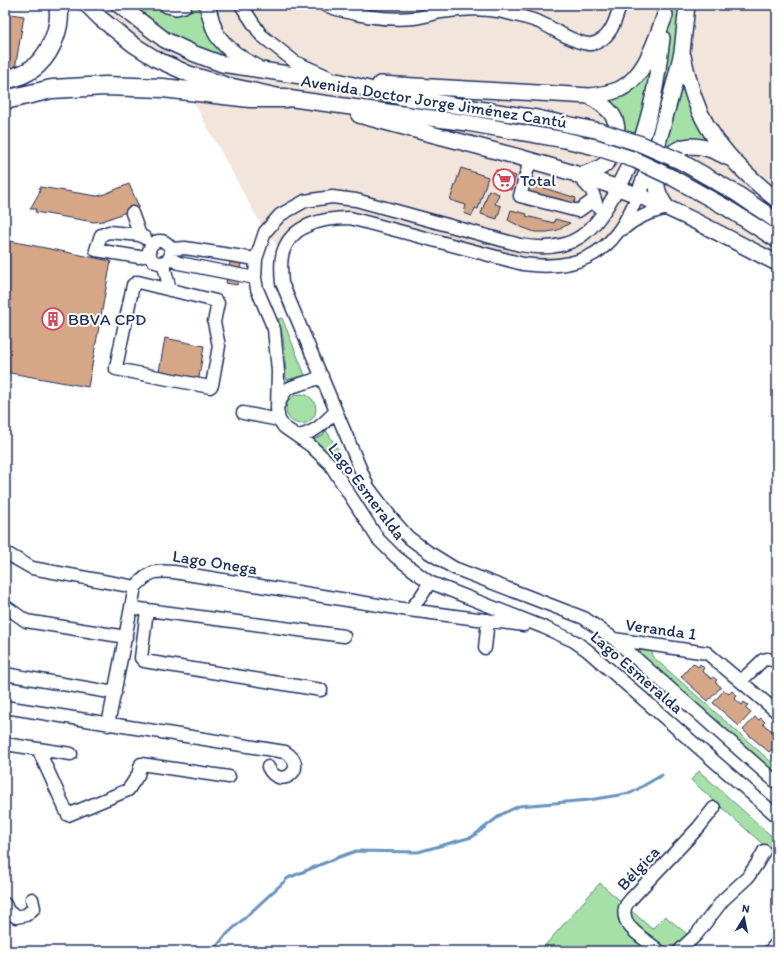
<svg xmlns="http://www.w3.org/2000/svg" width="782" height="956" font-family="Itim,sans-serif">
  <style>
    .built { fill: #f2e5db }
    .green { fill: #a5e0a6; stroke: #608882 }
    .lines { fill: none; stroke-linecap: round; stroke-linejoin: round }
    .stream { stroke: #6894bd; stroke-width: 3 }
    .building { fill: #d5a787; stroke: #1b2f5e }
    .minor-casing { stroke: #1b2f5e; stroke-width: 15 }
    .major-casing { stroke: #1b2f5e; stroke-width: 18 }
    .highway-casing { stroke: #1b2f5e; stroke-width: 21 }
    .minor { stroke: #fff; stroke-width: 12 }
    .major { stroke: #fff; stroke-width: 15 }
    .highway { stroke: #fff; stroke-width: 18 }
    .major-bridge-casing { stroke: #1b2f5e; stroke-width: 18; stroke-linecap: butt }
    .major-bridge { stroke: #fff; stroke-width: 15 }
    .labels { text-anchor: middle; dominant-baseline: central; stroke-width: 4; stroke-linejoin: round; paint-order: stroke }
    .street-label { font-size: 17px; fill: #1b2f5e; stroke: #fff }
    .poi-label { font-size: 17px; fill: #1b2f5e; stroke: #fff; text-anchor: start }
  </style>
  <rect width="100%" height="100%" fill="#fff"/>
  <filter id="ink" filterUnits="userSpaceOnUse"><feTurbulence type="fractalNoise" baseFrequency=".025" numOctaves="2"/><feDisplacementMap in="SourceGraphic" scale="8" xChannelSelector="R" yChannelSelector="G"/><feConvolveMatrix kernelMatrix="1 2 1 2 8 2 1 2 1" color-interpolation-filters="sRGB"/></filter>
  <g filter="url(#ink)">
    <!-- built -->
    <path class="built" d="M87 5H777V263L639 196 601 249 553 266 364 221 315 222 283 252 265 232 175 68Z"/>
    <!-- green -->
    <path class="green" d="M119 5H207L210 14 244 62 222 64Z
      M666 5H687V75L730 158 674 151 643 137 618 130 604 94 630 81 665 15Z
      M282 318 305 375 286 380 285 355 283 337 278 319Z
      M286 409a15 15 0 1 1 30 0a15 15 0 1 1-30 0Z
      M326 430 339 451 335 464 312 440 323 435Z
      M616 641 653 644 652 656 777 767V783Z
      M699 771 777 841V857L691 780Z
      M600 883 652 929 665 916 692 938 679 951H540Z"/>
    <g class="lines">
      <!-- stream -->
      <path class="stream" d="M213 951 225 936 288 878 339 857 356 851 418 852 472 837 502 814 519 806 589 800 631 793 662 775"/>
    </g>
    <!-- building -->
    <path class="building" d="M5 13 24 16 15 69 5 68Z
      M461 168 488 177 478 209 475 208 472 216 464 213 466 205 450 200Z
      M496 170 516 176 511 190 492 183Z
      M528 183 576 198 573 206 526 192Z
      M129 184 139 207 103 221 94 222 35 212 36 209H30L39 193 40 187 97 196 102 195Z
      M489 190 499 194 495 204 501 206 497 219 481 214Z
      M511 210 527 214 526 216 554 223 555 219 570 223 558 230 547 232H535L521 227 508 220Z
      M5 240 111 261 88 387 5 372Z
      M232 252 243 253 237 285 226 283Z
      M165 338 204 346 198 384 158 377Z
      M693 663 698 667 700 664 704 668 702 671 712 679 713 677 717 680 715 682 721 687 708 701 681 677Z
      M724 690 729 694 732 691 737 695 734 698 742 705 744 702 748 705 745 708 751 713 739 726 713 703Z
      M755 717 759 720 761 718 765 722 763 724 772 731 774 729 777 731V744L769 752 743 730Z
      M777 752V761L773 757Z"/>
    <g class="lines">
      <!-- minor casing -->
      <g class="minor-casing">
        <path id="minor" d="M241 5 261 35 295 62 329 77
          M325 5C352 15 385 21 414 18 423 17 432 14 441 12 460 9 479 8 498 11 512 14 526 17 539 22 555 29 565 38 583 43 585 43 589 45 591 44 610 41 616 20 620 5
          M530 161 520 196 578 211 595 199
          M578 176 592 191 597 206
          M618 188C594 232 574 255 520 245L356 200 332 197 305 201 280 215 265 232 256 259 255 278 257 289 274 329 278 371 277 409 279 420 284 427 310 445 330 464 378 539 396 557 429 582 543 627 574 641 587 650 777 816
          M638 196C632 208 626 222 617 233 594 264 559 269 523 264L350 218C324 218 292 224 283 252 280 262 281 273 282 283L368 487 393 520 408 537 428 552 454 568 584 618 614 639 777 783
          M132 213 140 235 145 238
          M623 229C637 217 649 213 667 208
          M140 235 109 232 101 235 96 250 139 257 150 254
          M149 252a11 11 0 1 1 22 0a11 11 0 1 1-22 0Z
          M171 249 185 248 256 259
          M169 258 179 263 255 278
          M163 262 170 290
          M138 282 216 301 218 303 214 322 219 346 212 385 210 387 116 369V367L133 285Z
          M279 404C286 385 290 388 307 382 312 381 317 378 322 376
          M243 413 279 420
          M299 436C317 431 323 424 336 411
          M5 554 6 553 32 568 135 587
          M5 606 26 621 126 637
          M140 609 344 636
          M147 610 141 658 144 661 321 690
          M409 610C419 601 424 594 429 582
          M614 639 707 653 777 712
          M485 648 488 620
          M5 674 115 693
          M741 681 763 660 767 659 777 661
          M5 707 285 752C311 767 280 792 268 767
          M108 725 135 587C150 572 152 570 174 572L409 610 524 625
          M5 744 71 754
          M38 749 68 815 128 790 138 775 141 764 229 777
          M5 904 8 911 16 917 26 915 34 908 32 899
          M659 951C648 940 620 928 625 908 626 905 628 902 630 900L699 827 714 808
          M679 951 696 935 723 900 748 877 758 862 764 851
          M770 951 777 943"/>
      </g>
      <!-- major casing -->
      <g class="major-casing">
        <path id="major" d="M87 5 100 18 134 45 156 59 189 74 226 85 286 98 467 123 565 140 595 147
          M119 5 165 40 195 54 222 64 341 82 401 97 537 118 600 131
          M167 5 176 7 184 5
          M207 5C210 14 212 26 217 35 226 48 241 60 255 66
          M683 56C686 69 689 83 694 97 708 140 742 172 777 200
          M380 84 590 96C600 95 610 93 620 89 646 76 656 39 665 15
          M359 115C446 139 534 158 618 188 673 207 725 237 777 263
          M680 161 736 193 777 221
          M578 176C586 173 597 171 604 165 616 155 621 129 613 116 608 107 598 102 590 96
          M673 178 727 208 777 240
          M618 188C626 171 637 153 643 135 654 103 658 71 662 38
          M638 196 658 143 675 81 682 52 687 5
          M667 208C662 201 656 192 657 183 659 164 672 147 691 146 705 146 717 152 729 158"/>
      </g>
      <!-- highway casing -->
      <g class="highway-casing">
        <path id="highway" d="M5 79C14 79 32 71 38 64 52 51 62 24 58 5
          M5 100 52 89 105 86 163 88 250 98H286"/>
      </g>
      <!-- minor -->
      <use href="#minor" class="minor"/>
      <!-- major -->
      <use href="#major" class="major"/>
      <!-- highway -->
      <use href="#highway" class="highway"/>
      <!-- major-bridge casing -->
      <g class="major-bridge-casing">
        <path id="major-bridge" d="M600 131 641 144 680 161
          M595 147 635 160 673 178"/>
      </g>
      <!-- major-bridge -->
      <use href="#major-bridge" class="major-bridge"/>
    </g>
  </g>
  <!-- icons -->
  <defs>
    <g id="supermarket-ring" transform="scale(1.15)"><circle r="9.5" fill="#fff" stroke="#d1495b" stroke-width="1.5"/><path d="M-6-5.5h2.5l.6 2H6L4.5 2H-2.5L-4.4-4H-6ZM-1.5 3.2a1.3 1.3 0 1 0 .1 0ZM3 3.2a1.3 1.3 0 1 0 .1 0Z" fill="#d1495b"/></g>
    <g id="building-ring" transform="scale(1.15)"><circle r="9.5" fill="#fff" stroke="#d1495b" stroke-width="1.5"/><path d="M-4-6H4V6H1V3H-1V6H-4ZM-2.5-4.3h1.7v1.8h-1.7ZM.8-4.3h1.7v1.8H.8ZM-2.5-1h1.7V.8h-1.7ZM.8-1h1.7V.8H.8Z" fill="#d1495b"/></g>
  </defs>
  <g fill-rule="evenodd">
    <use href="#supermarket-ring" x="504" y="180"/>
    <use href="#building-ring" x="53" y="319"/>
  </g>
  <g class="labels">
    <!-- street labels -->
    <g class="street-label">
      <text transform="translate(434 101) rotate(9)">Avenida Doctor Jorge Jiménez Cantú</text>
      <text transform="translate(367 491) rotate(53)">Lago Esmeralda</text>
      <text transform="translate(215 562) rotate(9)">Lago Onega</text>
      <text transform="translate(661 629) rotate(8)">Veranda 1</text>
      <text transform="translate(637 672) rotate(41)">Lago Esmeralda</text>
      <text transform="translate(638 868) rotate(-47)">Bélgica</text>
    </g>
    <!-- poi labels -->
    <g class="poi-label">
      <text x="520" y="180">Total</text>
      <text x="68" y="319">BBVA CPD</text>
    </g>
  </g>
  <!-- margin -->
  <rect width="782" height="956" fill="none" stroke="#fff" stroke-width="20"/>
  <rect x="10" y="10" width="762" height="936" fill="none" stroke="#1b2f5e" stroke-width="1.5" filter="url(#ink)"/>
  <!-- north arrow -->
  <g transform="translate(744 918) rotate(10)" stroke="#ffffff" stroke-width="3" paint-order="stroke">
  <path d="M0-3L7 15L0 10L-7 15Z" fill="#1b2f5e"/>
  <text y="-6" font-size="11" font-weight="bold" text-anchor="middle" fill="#1b2f5e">N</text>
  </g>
</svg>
